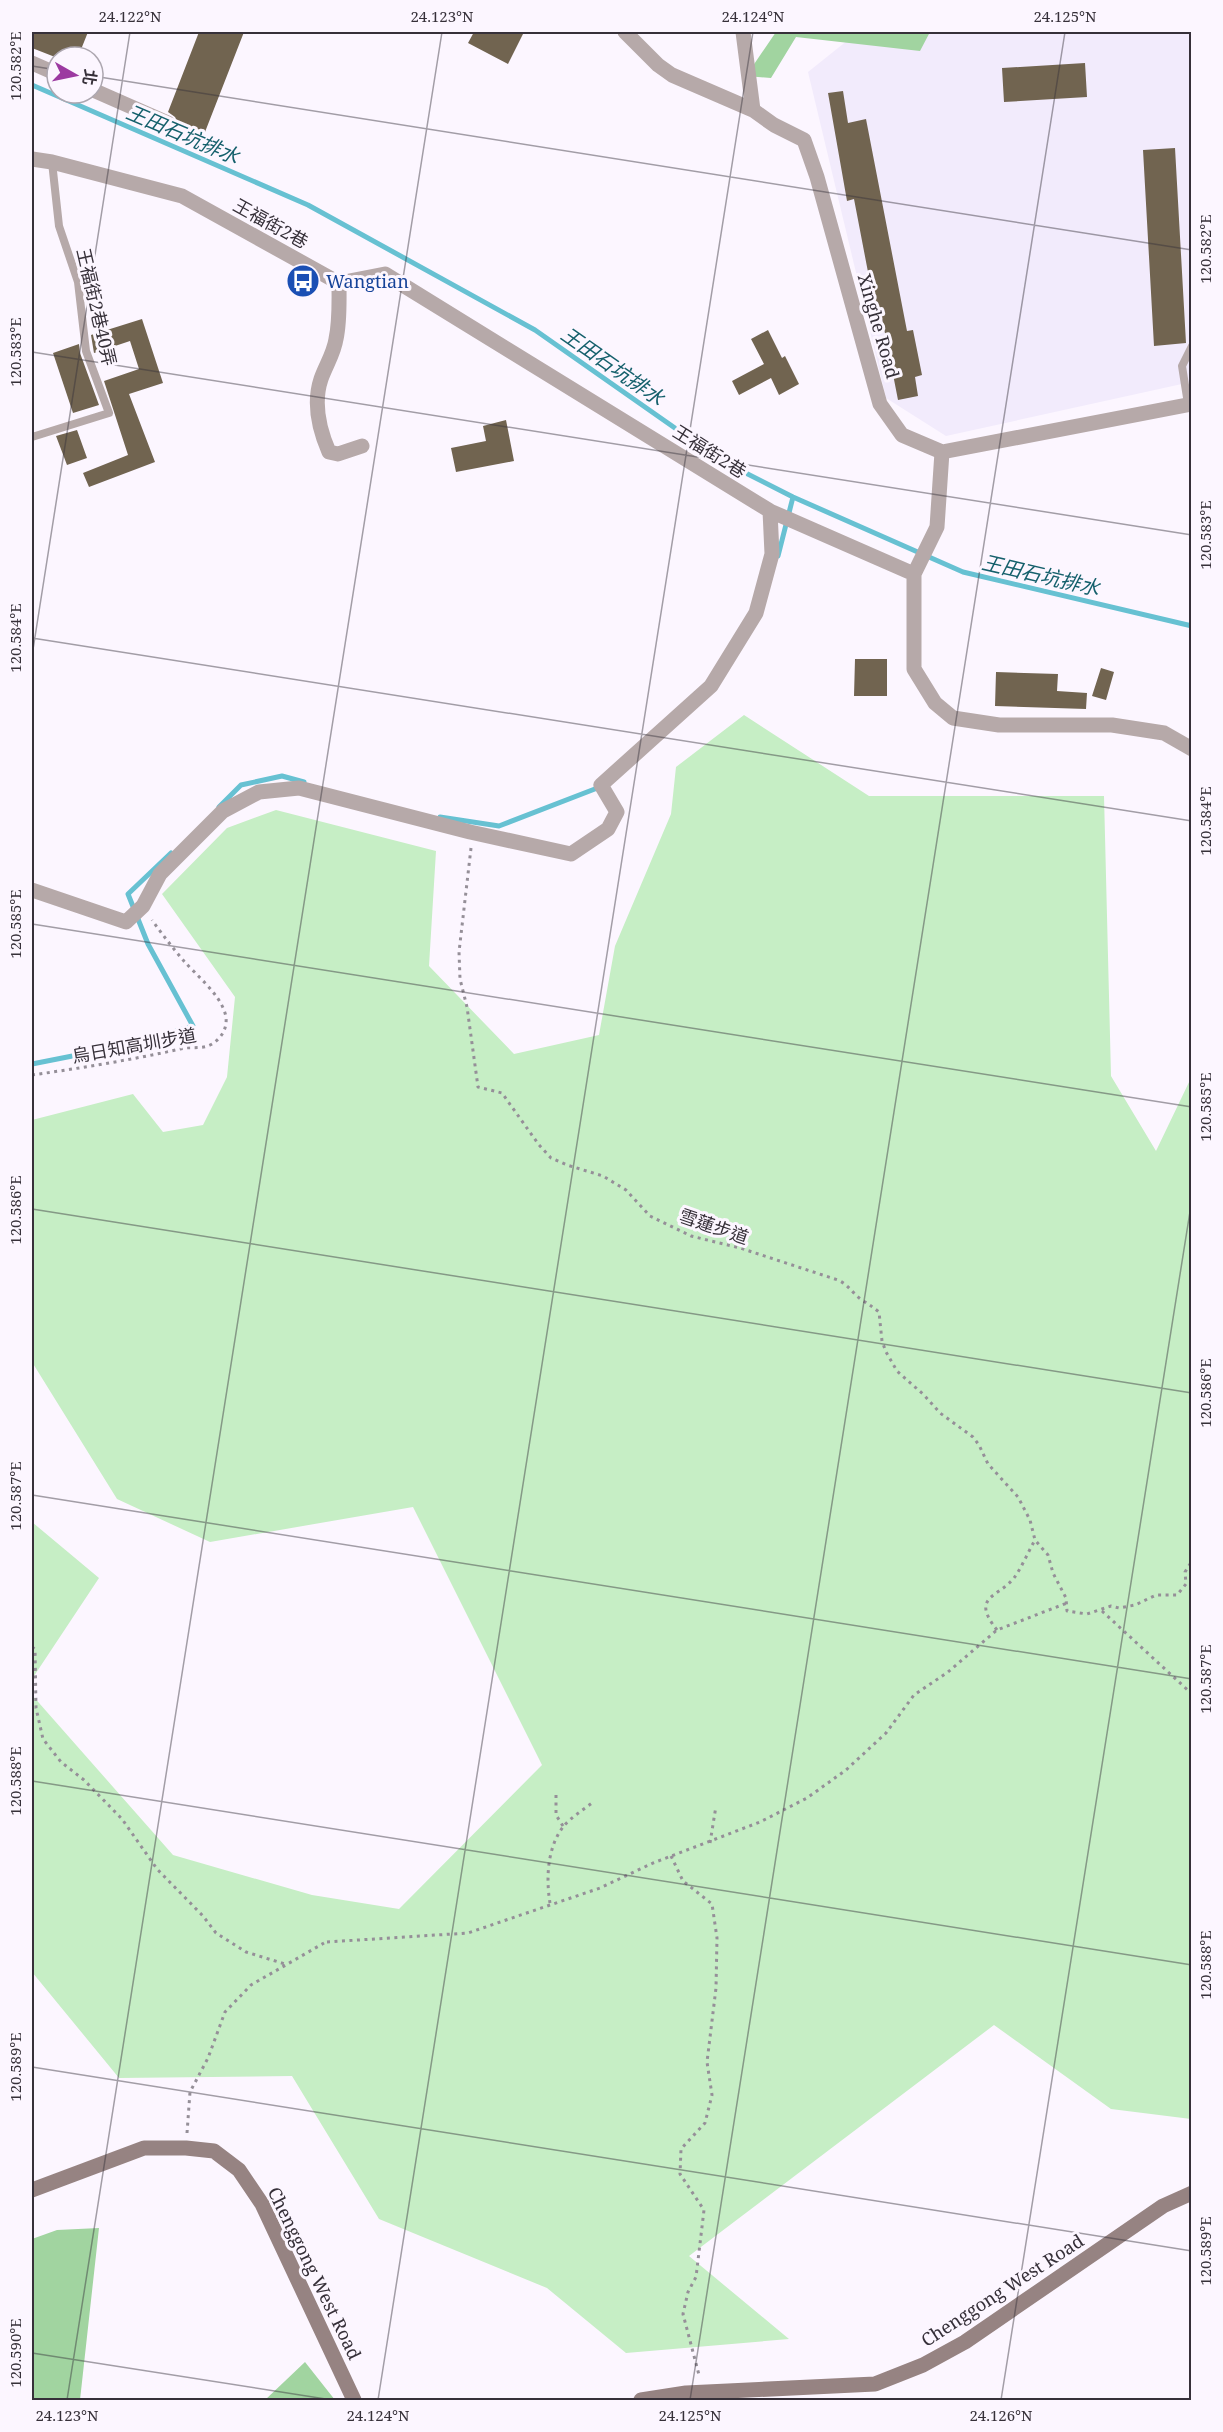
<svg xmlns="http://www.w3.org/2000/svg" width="1223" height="2432" font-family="'Noto Serif','Noto Sans TC',serif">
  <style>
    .industrial { fill: #f2ebfc }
    .green { fill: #c6eec5 }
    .forest { fill: #a1d4a0 }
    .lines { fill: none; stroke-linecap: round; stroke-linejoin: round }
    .stream { stroke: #67c1d2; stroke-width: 5 }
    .building { fill: #716450 }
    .path { stroke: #958f98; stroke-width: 3; stroke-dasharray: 3 4.5; stroke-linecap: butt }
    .lane { stroke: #b6a9a9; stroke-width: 8 }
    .street { stroke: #b6a9a9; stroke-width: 15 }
    .secondary { stroke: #968382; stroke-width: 15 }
    .ticks { fill: none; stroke: #363039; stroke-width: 1.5; stroke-opacity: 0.45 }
    .labels { text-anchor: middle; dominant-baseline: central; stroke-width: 6; stroke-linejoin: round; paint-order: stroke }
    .street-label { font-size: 18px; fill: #363039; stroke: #fcf6ff }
    .transit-label { font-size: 18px; fill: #164399; stroke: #fcf6ff; text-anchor: start }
    .water-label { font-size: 20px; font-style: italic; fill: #15606c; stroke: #fcf6ff }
    .neatline { fill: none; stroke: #363039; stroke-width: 2 }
    .ticks-label { font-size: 15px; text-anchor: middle; fill: #363039 }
  </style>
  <rect width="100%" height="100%" fill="#fcf6ff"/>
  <!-- industrial -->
  <path class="industrial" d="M858 32H1191V382L946 436 886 398 808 72Z"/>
  <!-- green -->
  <path class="green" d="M744 715 869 796H1104L1111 1076 1156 1151 1191 1078V2119L1111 2109 994 2025 689 2256 789 2339 626 2353 547 2288 379 2219 292 2076 119 2078 32 1972V1695L173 1855 312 1895 399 1909 542 1765 413 1507 210 1542 117 1499 32 1362V1120L133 1094 163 1132 203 1125 227 1077 235 997 162 894 227 828 276 810 436 851 429 966 514 1054 599 1035 615 946 671 814 676 767Z
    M32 1522 99 1578 32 1679Z"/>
  <!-- forest -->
  <path class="forest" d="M776 32H930L920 51 796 37 771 78 746 76Z
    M99 2228 80 2400H32V2239L57 2230Z
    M305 2362 335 2400H265Z"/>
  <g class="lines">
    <!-- stream -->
    <path class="stream" d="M32 85 308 205 535 330 722 461 793 497 963 572 1192 626
      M778 556 793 497
      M219 807 241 785 282 776 304 782
      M440 817 499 826 600 787
      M32 1064 138 1043 193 1026 148 944 128 894 171 853"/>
  </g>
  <!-- building -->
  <path class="building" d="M32 32H88L78 57H55L32 48Z
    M199 32H244L205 132 177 121 175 117 168 112Z
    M474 32H524L508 64 468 43Z
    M1085 63 1087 97 1004 102 1002 68Z
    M843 91 848 123 866 119 907 331 913 330 922 375 915 377 918 396 898 400 882 318 877 319 854 199 847 201 828 93Z
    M1175 148 1186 343 1154 346 1143 150Z
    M142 319 163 383 129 394 155 462 89 487 83 473 128 455 104 381 139 369 130 341 94 353 91 335Z
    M768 330 782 358 785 356 799 384 779 395 771 378 739 395 732 381 764 364 751 339Z
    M79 344 80 353 99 405 73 413 53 353Z
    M506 420 514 461 456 472 451 448 486 441 483 426Z
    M77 430 87 458 67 465 56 436Z
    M855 659H887V696H854Z
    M1101 668 1114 672 1106 700 1092 696Z
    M996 672 1058 674 1057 691 1087 693 1086 709 995 706Z"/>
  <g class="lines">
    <!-- path -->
    <path class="path" d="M471 848 459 952 460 979 467 1007 478 1087 502 1093 539 1145 551 1158 567 1165 603 1176 626 1190 650 1216 691 1236 740 1248 838 1280C849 1285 853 1294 862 1300 868 1304 873 1307 879 1312L882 1341 886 1352 897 1371 924 1395 940 1413 973 1437 979 1445 988 1464 1018 1497 1030 1520 1035 1540 1048 1555 1053 1573 1066 1598 1067 1611 1087 1614 1111 1606 1119 1608 1135 1605 1156 1595H1177L1186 1584 1185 1572 1192 1561
      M32 1075C81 1068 131 1060 180 1049 191 1046 202 1050 212 1044 222 1038 229 1026 225 1013 219 993 196 975 183 960 172 947 162 934 152 920
      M1102 1611 1192 1694
      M997 1630C970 1596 998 1598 1014 1578 1022 1567 1028 1552 1035 1540
      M32 1647 35 1649 36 1708 43 1739 61 1762 84 1780 122 1819 157 1869 203 1916 216 1933 246 1952 285 1964
      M556 1795V1815L563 1826
      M710 1843 716 1806
      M671 1856 683 1881 712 1904 717 1938 716 1988 707 2062 712 2095 705 2123 681 2149 680 2174 704 2210 696 2277 688 2292 683 2314 699 2375
      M550 1903C546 1879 547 1848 563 1827 570 1818 583 1810 592 1803
      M327 1942 468 1933 600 1888 653 1863 760 1822 807 1798 846 1770 886 1733 914 1695 948 1672 997 1630 1067 1603
      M187 2133 190 2092 208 2058 225 2012 251 1985 324 1943"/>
    <!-- lane -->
    <path class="lane" d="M1188 404 1182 366 1192 346
      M32 437 109 413 86 351 78 282 59 226 52 162"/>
    <!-- street -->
    <path class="street" d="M625 32 658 65 672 75 753 110 774 125 804 140 817 177 880 404 902 435 942 452 1192 404
      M743 32 753 110
      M32 63 57 74
      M93 90 168 123
      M32 159 52 162 182 196 339 283 385 274 770 511 914 574V669L935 703 953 718 999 725H1112L1164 733 1192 749
      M339 283C339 301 340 321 336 339 334 353 326 365 321 379 313 403 319 429 329 452L338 454 362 446
      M914 574 937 527 942 452
      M32 890 126 922 143 906 160 874 223 811 259 792 299 788 470 832 571 854 608 829 617 812 601 785 711 686 756 613 772 554 770 511"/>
    <!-- secondary -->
    <path class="secondary" d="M32 2190 144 2148H186L214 2151 239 2170 262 2204 354 2400
      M641 2400 686 2393 875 2384 923 2365 965 2342 1163 2206 1192 2193"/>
  </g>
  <!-- ticks -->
  <path class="ticks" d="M32 66 57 70M93 76 1192 250M32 352 1192 535M32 638 1192 821M32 656 130 32M32 924 1192 1107M32 1209 1192 1393M32 1495 1192 1679M32 1781 1192 1965M32 2067 1192 2251M32 2353 332 2400M67 2400 442 32M378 2400 753 32M690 2400 1065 32M1001 2400 1192 1199"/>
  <!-- icons -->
  <defs>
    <g id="bus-disc" transform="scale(1.725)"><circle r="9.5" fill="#1a4fb4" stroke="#fcf6ff"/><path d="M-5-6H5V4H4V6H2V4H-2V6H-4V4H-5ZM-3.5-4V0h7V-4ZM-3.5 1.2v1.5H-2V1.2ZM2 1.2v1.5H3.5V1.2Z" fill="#fff"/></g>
  </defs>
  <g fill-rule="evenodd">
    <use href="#bus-disc" x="303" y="281"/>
  </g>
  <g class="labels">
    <!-- street labels -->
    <g class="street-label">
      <text transform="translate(271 223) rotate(29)">王福街2巷</text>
      <text transform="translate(97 307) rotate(77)">王福街2巷40弄</text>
      <text transform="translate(879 326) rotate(74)">Xinghe Road</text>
      <text transform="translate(710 451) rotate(32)">王福街2巷</text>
      <text transform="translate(134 1045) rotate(-10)">烏日知高圳步道</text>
      <text transform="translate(714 1226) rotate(19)">雪蓮步道</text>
      <text transform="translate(315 2273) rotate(64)">Chenggong West Road</text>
      <text transform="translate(1002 2290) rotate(-33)">Chenggong West Road</text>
    </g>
    <!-- transit labels -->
    <g class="transit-label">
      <text x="326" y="281">Wangtian</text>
    </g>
    <!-- water labels -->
    <g class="water-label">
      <text transform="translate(183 134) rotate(23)">王田石坑排水</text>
      <text transform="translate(613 366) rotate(35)">王田石坑排水</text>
      <text transform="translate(1041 575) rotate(13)">王田石坑排水</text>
    </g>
  </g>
  <!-- border -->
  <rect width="1223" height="2432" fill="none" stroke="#fcf6ff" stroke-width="66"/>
  <!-- north arrow -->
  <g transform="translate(75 75) rotate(99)"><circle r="28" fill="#fcf6ff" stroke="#ada7b0" stroke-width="1.5"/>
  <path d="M0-4.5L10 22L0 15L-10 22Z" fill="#9c3aa1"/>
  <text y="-9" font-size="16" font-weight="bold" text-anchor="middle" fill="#363039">北</text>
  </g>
  <rect x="33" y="33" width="1157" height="2366" class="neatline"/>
  <g class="ticks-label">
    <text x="130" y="22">24.122°N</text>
    <text x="442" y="22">24.123°N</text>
    <text x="753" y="22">24.124°N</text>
    <text x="1065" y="22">24.125°N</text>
    <text transform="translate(16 66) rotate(-90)" y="5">120.582°E</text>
    <text transform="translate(1206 249) rotate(-90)" y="5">120.582°E</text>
    <text transform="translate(16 352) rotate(-90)" y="5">120.583°E</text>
    <text transform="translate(1206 535) rotate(-90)" y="5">120.583°E</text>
    <text transform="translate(16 638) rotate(-90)" y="5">120.584°E</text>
    <text transform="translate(1206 821) rotate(-90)" y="5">120.584°E</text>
    <text transform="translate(16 924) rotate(-90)" y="5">120.585°E</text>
    <text transform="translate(1206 1107) rotate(-90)" y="5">120.585°E</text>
    <text transform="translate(16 1210) rotate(-90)" y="5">120.586°E</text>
    <text transform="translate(1206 1393) rotate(-90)" y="5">120.586°E</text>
    <text transform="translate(16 1496) rotate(-90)" y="5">120.587°E</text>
    <text transform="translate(1206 1679) rotate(-90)" y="5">120.587°E</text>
    <text transform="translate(16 1781) rotate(-90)" y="5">120.588°E</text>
    <text transform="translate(1206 1965) rotate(-90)" y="5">120.588°E</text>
    <text transform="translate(16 2067) rotate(-90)" y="5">120.589°E</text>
    <text transform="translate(1206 2251) rotate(-90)" y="5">120.589°E</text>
    <text transform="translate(16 2353) rotate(-90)" y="5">120.590°E</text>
    <text x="67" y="2421">24.123°N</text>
    <text x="378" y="2421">24.124°N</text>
    <text x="690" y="2421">24.125°N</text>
    <text x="1001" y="2421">24.126°N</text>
  </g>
</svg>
